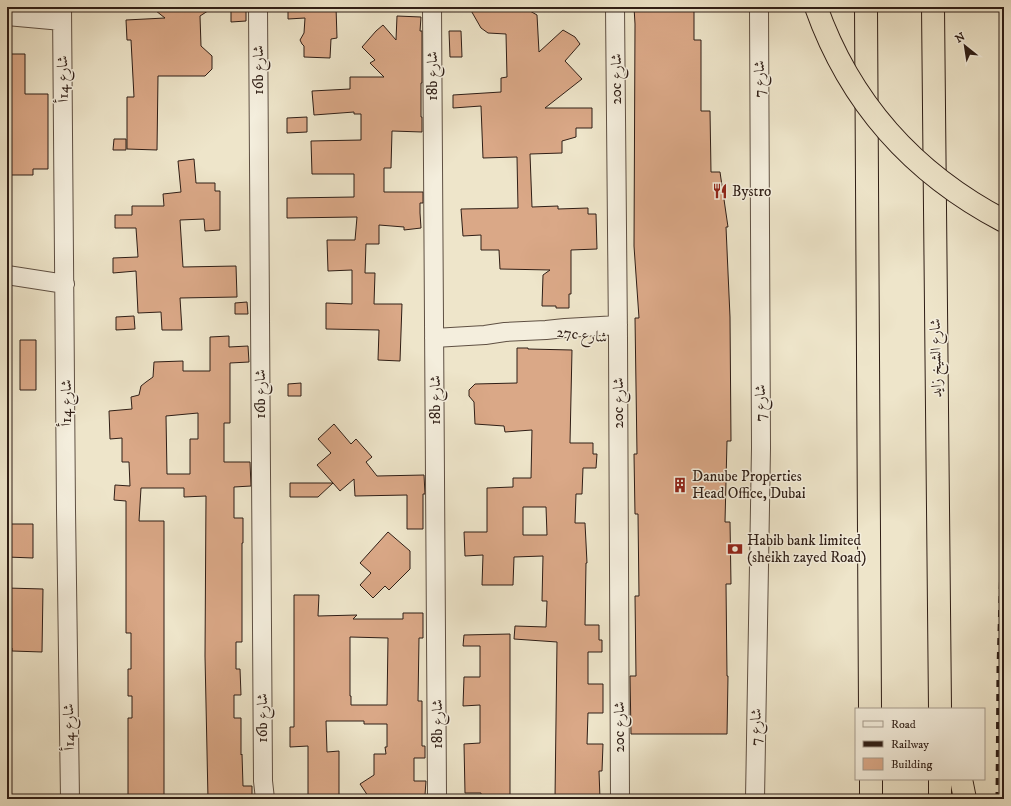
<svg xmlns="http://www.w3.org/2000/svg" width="1011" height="806" font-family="'IM FELL DW Pica',Amiri,serif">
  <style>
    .building { fill: #daa887; stroke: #2f1e16; fill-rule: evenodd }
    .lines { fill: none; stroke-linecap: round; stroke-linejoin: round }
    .minor-casing { stroke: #5f5043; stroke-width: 20 }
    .highway-casing { stroke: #2f1e16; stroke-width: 24 }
    .minor { stroke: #f4eedd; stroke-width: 18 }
    .highway { stroke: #eee5ca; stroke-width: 22 }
    .rail { stroke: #2f1e16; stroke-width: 3; stroke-dasharray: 7 7; stroke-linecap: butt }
    .highway-bridge-casing { stroke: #2f1e16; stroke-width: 24; stroke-linecap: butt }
    .highway-bridge { stroke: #eee5ca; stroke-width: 22 }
    .labels { text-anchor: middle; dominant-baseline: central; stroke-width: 3; stroke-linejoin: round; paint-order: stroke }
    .street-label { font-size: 15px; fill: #2f1e16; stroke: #f4eedd }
    .poi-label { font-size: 15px; fill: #2f1e16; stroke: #f4eedd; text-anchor: start }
  </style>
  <rect width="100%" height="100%" fill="#eee5ca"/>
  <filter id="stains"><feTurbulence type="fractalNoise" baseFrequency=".005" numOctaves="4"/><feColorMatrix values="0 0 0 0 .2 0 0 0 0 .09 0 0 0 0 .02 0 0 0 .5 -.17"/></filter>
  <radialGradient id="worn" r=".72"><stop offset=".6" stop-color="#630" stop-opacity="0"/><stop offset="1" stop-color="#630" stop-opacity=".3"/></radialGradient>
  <!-- building -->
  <path class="building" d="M151 7H214L200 16 201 46 212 56V69L205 76H158L157 150 127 149V97H134L131 40H127L126 20 165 18Z
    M231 7H246V21L231 22Z
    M288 7H336L337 38 331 39 330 58 304 57V46L302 44 300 40 304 33 305 18 288 19Z
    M469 7H523L537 15 539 52 563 30 575 37 580 44 565 61 582 79 545 108H592V128H576V137L562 141V153L530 154 532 207 558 206V209L588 208V214H596L597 249 571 250V294H569V308H556V306H542L543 275 550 270 500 269 499 250H481V235L463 236 461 209 518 208 517 157 483 158 481 106 453 108V95L501 92V78L507 77 506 34 488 33 481 28Z
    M634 7H694V40H701V111H710L711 172H720L728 227H726L730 317 731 441H727L725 522H730L731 584H726L727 676H728L727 734H631L630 676H636L635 596H639L638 514H635L634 454H637L635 318H639L634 246 635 24Z
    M397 16 421 17 420 31H422V83H421V117H422V132L392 131 391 168H384V192H423V203H420V213L421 228 404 230V227L379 225V244H366L365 273H375L374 304H402L400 361 378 360 379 330 326 329V303L352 304V270L328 271 327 240H355L357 217 287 218V198L354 197V174H312L311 141 361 140V114H354V112L314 115 312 91 350 89V77H384L370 63 375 60 362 47 376 31 383 25 396 40Z
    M449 31H461L462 57H450Z
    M7 54H25V94H48V169H33V175H7Z
    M307 117V132L287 133V118Z
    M114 139H126V150H113Z
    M194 159 196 183H215V191H220V230L205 231 204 219 180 220 183 267 236 266 237 297 180 298 182 330H162L161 312 138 313 136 271 113 273V258L138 257 136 228H115V215H132V206H164L163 194 181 192 178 161Z
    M247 302 248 314H235V303Z
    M134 316 135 329 116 330V317Z
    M229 336V347L248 346 249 362 230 363V423H224V462H250L251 486 234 487V518H243V543H242V642H236V669H240L241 695H234V718H241V755L242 754 243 786H252V797L237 798V799H208L205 656 206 496 184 497V488H141L139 521H164V799H128V718H132V696H128V669H131V633H126V501L114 500 115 485 130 486 129 462H122V438L110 439 109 411 132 409 131 397 139 395 141 386 146 382 153 377 154 362 183 361V371H210V337ZM198 413V439H190V474H167L166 416Z
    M20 340H36V390H20Z
    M517 348H528V349L572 350 570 443H593V454H597L596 468H583L582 494H576L575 523H585L587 563H586L585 625H599V640H602V652H588V684H603V713H588L587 744H603L602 771H599L600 799H555L557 642 514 639 515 626 546 627 547 601H542L543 556 514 557 513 585H482L483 555 465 556 464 532H487V488L513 487V478H531L532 430 505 432 504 426 475 424 474 402 469 396V390L475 384 517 383ZM523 507H546L547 535H523Z
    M301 383V396H288V384Z
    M334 424 351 444 356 439 372 457 366 462 377 476 424 475 425 494H423V529H407V495L355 496 354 479 340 491 333 483 318 497H290V483H333L317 465 331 453 318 439Z
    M7 524H33V558L7 557Z
    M388 532 410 551V569L389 590 385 586 373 598 360 585 371 573 360 563Z
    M7 588 43 589 42 652 12 651V648H7Z
    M294 595H319L318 616 357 615 353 619H403V613H423V638H419L418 701H422V746H425V758H414V781H426L425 795H416V799H370L360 784 374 775V754H386L385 747H387V724H364V721H326L327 752 339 751V797L308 798V746L290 747V727H294ZM350 637 388 638 387 705H351V696H350Z
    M510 634V799H481V793H465L464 744 480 743V705L463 706 464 677H480V646H463L464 635Z"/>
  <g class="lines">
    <!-- minor casing -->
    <g class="minor-casing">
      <path id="minor" d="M62 7 66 510 70 799
        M258 7 263 781 265 799
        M432 7 437 794 436 799
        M615 7 618 339 620 799
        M7 16 62 21
        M7 275 65 284
        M434 338 485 335 505 332 546 330 565 328 618 325
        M755 799 761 448 759 7"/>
    </g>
    <!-- highway casing -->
    <g class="highway-casing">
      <path id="highway" d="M866 7 870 709
        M933 7 940 709
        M871 779V799
        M940 779V799
        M961 779 965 799"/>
    </g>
    <!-- minor -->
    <use href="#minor" class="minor"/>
    <!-- highway -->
    <use href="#highway" class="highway"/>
    <!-- rail -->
    <path class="rail" d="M997 799 998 668 1004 458"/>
    <!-- highway-bridge casing -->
    <g class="highway-bridge-casing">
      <path id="highway-bridge" d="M816 7C850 103 914 174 1004 221"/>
    </g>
    <!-- highway-bridge -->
    <use href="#highway-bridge" class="highway-bridge"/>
  </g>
  <!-- icons -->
  <defs>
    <g id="restaurant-bare" transform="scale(1.2)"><path d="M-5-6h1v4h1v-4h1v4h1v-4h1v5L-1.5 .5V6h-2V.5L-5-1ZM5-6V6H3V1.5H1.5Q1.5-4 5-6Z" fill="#8f2418" stroke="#f4eedd" stroke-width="2.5" paint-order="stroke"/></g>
    <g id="building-bare" transform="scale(1.2)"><path d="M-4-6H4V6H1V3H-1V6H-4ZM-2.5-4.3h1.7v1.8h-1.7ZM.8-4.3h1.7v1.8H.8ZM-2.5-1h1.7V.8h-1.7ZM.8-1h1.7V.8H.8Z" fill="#8f2418" stroke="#f4eedd" stroke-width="2.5" paint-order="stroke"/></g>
    <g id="bank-bare" transform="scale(1.2)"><path d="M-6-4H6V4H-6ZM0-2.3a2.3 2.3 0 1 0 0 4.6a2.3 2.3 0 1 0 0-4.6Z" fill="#8f2418" stroke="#f4eedd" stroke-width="2.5" paint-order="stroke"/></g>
  </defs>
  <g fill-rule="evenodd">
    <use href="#restaurant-bare" x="720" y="191"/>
    <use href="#building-bare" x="680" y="485"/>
    <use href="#bank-bare" x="735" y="549"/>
  </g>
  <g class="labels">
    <!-- street labels -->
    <g class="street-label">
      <text transform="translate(258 70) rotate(-90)">16b شارع</text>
      <text transform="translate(432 76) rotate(-90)">18b شارع</text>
      <text transform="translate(63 79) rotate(-91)">شارع 14أ</text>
      <text transform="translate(616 79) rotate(-90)">20c شارع</text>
      <text transform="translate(759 79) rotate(-90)">شارع 7</text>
      <text transform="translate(582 335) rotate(7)">27c شارع</text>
      <text transform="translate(936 358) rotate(-91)">شارع الشيخ زايد</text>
      <text transform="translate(260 394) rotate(-90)">16b شارع</text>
      <text transform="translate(435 400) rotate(-90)">18b شارع</text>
      <text transform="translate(66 403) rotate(-90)">شارع 14أ</text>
      <text transform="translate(618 403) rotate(-90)">20c شارع</text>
      <text transform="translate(760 403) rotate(-90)">شارع 7</text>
      <text transform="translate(262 718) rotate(-90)">16b شارع</text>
      <text transform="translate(437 724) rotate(-90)">18b شارع</text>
      <text transform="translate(69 727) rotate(-91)">شارع 14أ</text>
      <text transform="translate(619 727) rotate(-90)">20c شارع</text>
      <text transform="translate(756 727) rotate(-89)">شارع 7</text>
    </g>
    <!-- poi labels -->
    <g class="poi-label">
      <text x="732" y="191">Bystro</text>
      <text x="692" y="476">Danube Properties<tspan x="692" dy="17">Head Office, Dubai</tspan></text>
      <text x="747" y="540">Habib bank limited<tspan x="747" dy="17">(sheikh zayed Road)</tspan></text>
    </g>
  </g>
  <!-- margin -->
  <rect width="1011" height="806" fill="none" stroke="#eee5ca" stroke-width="24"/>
  <rect x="8" y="8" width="995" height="790" fill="none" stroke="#2f1e16" stroke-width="2"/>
  <rect x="12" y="12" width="987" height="782" fill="none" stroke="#2f1e16"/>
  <!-- legend -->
  <rect x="855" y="708" width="130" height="72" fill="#f4eedd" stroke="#a59b8d"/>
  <rect x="863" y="721" width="20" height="6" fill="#f4eedd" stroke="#a59b8d"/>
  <text x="891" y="728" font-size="12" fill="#2f1e16">Road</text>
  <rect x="863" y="741" width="20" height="6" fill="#2f1e16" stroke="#a59b8d"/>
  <text x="891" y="748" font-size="12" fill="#2f1e16">Railway</text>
  <rect x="863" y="758" width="20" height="12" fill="#daa887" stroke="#a59b8d"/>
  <text x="891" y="768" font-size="12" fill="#2f1e16">Building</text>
  <!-- north arrow -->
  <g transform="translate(965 46) rotate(330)" stroke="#f4eedd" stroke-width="3" paint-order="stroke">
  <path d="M0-3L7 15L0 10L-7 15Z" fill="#2f1e16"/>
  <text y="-6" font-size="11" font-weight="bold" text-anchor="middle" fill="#2f1e16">N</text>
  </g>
  <rect width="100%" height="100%" filter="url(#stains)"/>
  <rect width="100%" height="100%" fill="url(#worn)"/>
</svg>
